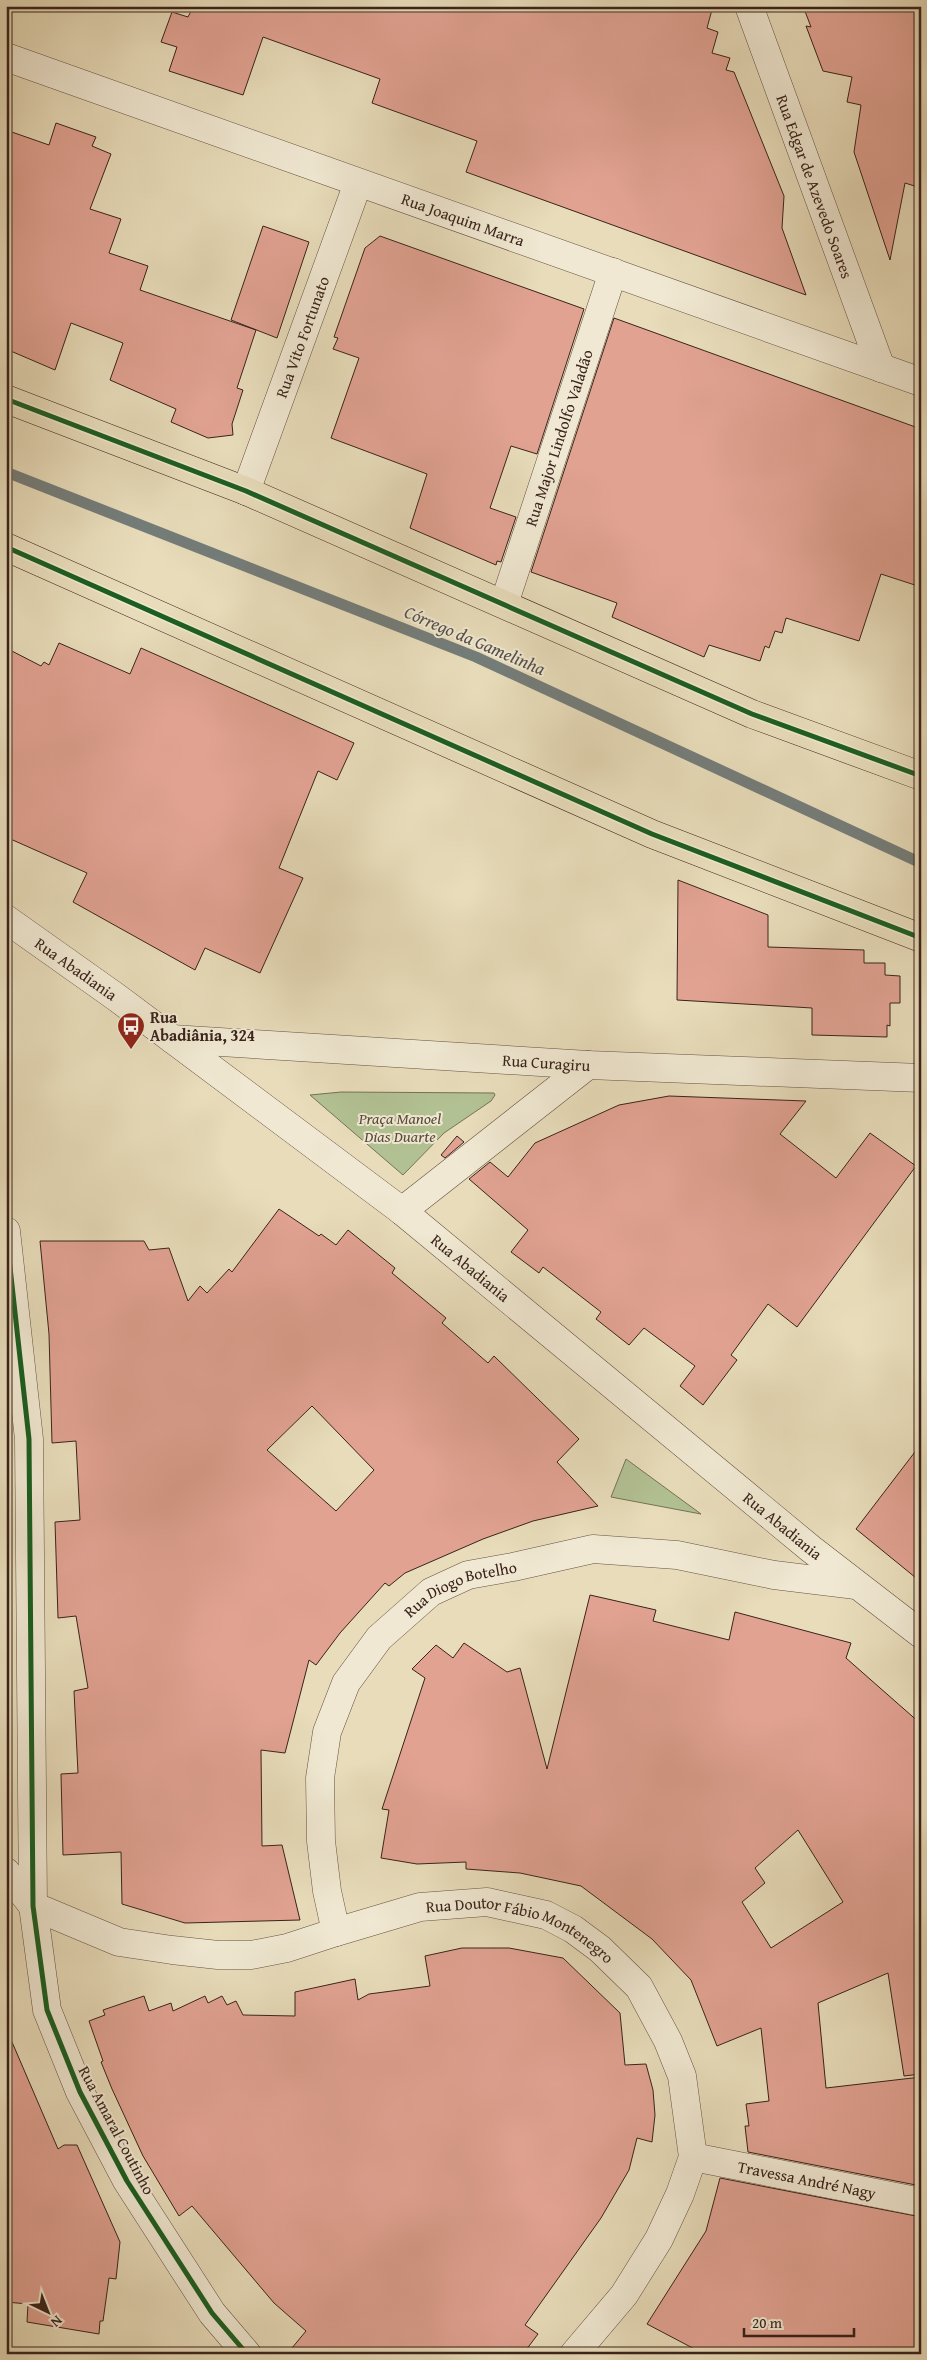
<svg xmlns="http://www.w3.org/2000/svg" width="927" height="2360" font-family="'Gentium Book Plus',serif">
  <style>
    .green { fill: #b2c193; stroke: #767257 }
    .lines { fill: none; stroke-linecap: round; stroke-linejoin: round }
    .stream { stroke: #747d7a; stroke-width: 11 }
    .building { fill: #e1a292; stroke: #39231b; fill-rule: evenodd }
    .minor-casing { stroke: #655143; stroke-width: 29 }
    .major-casing { stroke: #39231b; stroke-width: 29 }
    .minor { stroke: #f0e8d2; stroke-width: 28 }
    .major { stroke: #e8dcba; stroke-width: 28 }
    .cycleway-casing { stroke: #f0e8d2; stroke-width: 8 }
    .cycleway { stroke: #1b5e20; stroke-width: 5 }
    .labels { text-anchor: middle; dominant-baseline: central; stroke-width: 4; stroke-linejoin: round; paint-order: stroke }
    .street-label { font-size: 16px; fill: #39231b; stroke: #f0e8d2 }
    .poi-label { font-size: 16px; font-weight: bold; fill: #39231b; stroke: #f0e8d2; text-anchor: start }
    .park-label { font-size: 16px; font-style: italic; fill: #574a39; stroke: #f0e8d2 }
    .water-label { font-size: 18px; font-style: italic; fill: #56504a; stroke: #f0e8d2 }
  </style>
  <rect width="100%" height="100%" fill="#e8dcba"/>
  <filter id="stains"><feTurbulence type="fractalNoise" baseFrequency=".004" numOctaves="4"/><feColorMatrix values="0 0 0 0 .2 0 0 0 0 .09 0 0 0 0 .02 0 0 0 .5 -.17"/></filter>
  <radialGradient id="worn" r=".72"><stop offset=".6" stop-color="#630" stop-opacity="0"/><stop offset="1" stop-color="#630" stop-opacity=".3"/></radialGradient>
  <!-- green -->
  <path class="green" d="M341 1092 494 1093 495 1095 491 1101 444 1133 403 1175 310 1095Z
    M626 1459 701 1514 611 1497Z"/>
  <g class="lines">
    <!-- stream -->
    <path class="stream" d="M6 472 476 657 921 863"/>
  </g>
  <!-- building -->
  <path class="building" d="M188 6H713L707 28 718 32 712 53 730 58 726 70 734 72 784 196 782 228 806 295 466 172 477 141 372 103 380 79 263 37 243 95 169 71 177 47 161 42 172 12 188 17 191 11 187 10Z
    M803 6H921V188L905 183 890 260 854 152 861 105 847 102 852 77 823 71 806 26 811 27Z
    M56 123 96 137 92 146 111 154 90 209 121 219 109 253 148 266 140 290 256 330 237 388 243 390 232 424 233 435 208 438 171 422 176 409 110 380 123 343 71 323 55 370 6 349V130L49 145Z
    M263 226 309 242 277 338 231 320Z
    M380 236 584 309 537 454 511 446 490 508 516 517 501 562 497 561 496 565 410 528 427 474 331 438 359 358 333 349 338 338 334 337 365 248Z
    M614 318 921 429V587L881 574 859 641 786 618 782 633 775 631 769 648 765 646 760 661 709 645 704 657 612 617 617 603 531 572Z
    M59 643 130 674 141 648 354 743 337 780 318 771 279 868 303 878 260 973 205 948 195 970 73 902 87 873 6 837V648L41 666 44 662 49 665Z
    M678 880 768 915V947L864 950V963H885V975L900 976V1003H890V1026L887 1025V1037L812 1035V1008L677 1000Z
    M669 1096 806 1101 780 1134 836 1178 870 1133 916 1166 797 1327 768 1304 731 1355 737 1360 703 1405 680 1386 695 1366 644 1328 629 1345 596 1319 601 1312 543 1267 539 1273 511 1252 528 1230 469 1179 490 1162 508 1177 535 1143 619 1105Z
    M457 1136 464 1142 445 1158 441 1155Z
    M279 1209 319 1236 321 1234 336 1245 348 1230 395 1268 392 1273 446 1318 442 1323 488 1363 494 1356 579 1439 557 1462 598 1506 533 1521 483 1539 405 1573 389 1586 385 1583 340 1633 316 1665 309 1660 285 1753 261 1750 262 1846 282 1845 300 1920 185 1923 122 1904 121 1852 63 1855 61 1774 78 1773 74 1691 88 1688 76 1616 58 1618 55 1522 80 1520 76 1441 52 1443 49 1334 40 1241H144L149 1250 169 1248 188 1301 200 1286 207 1293 229 1269 232 1272ZM312 1406 374 1470 336 1511 267 1450Z
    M921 1444V1582L856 1529Z
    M590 1595 656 1610 653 1621 729 1640 735 1612 851 1643 846 1658 921 1724V2074L904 2076 888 1973 818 2003 826 2088 921 2077V2186L748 2152 745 2126H749L746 2104 769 2101 761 2028 717 2046 691 1980 652 1939 581 1886 520 1873 466 1869V1862L417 1864 381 1858 389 1810 382 1809 425 1678 412 1669 436 1645 453 1658 464 1643 507 1672 520 1668 547 1769ZM798 1830 843 1902 771 1948 742 1902 765 1883 755 1868Z
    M462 1948H509L563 1958 620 2013 625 2065 646 2064 653 2090 655 2115 652 2142 637 2138 629 2170 601 2218 525 2325 538 2334 523 2354H287L306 2331 274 2303 192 2206 179 2216 143 2156 112 2089 101 2062 103 2061 89 2021 105 2015 103 2010 144 1996 149 2011 171 2003 173 2011 205 1996 208 2003 222 1996 227 2005 236 2001 243 2015 295 2016V1992L355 1979 358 2000 369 1994 430 1986 425 1956Z
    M6 2028 58 2149 64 2145H77L120 2242 116 2279 109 2278 103 2321H100L99 2334 27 2322 28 2304 6 2302Z
    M720 2178 921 2217V2354H704L647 2324 706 2231Z"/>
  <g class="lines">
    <!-- minor casing -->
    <g class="minor-casing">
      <g id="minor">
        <path id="s1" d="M749 6 881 368"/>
        <path id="s2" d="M6 57 921 382"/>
        <path id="s3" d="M246 491 358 183"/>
        <path id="s4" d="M504 604 613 272"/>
        <path id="s5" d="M6 919 116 997 402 1211 811 1549 921 1634"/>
        <path id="s6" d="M172 1039 588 1065 921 1078"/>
        <path d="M402 1211 588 1065"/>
        <path d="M6 1231 29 1439 33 1906 47 2010 80 2092 127 2181 212 2313 247 2354"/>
        <path id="s7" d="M6 1872 33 1906 119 1942 172 1950 218 1955H251L287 1948 336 1932 420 1907 487 1902 546 1915 573 1929 600 1949 639 1987 668 2041 682 2076 693 2157 680 2194 659 2239 624 2295 574 2354"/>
        <path id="s8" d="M336 1932 327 1891 321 1841 320 1778 327 1732 346 1683 379 1638 431 1592 468 1575 513 1567 593 1549 677 1555 774 1575 856 1585"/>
        <path id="s9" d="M693 2157 921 2202"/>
      </g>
    </g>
    <!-- major casing -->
    <g class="major-casing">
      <path id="major" d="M6 399 246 491 752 714 921 776
        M6 547 652 834 921 938"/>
    </g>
    <!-- minor -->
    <use href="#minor" class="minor"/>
    <!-- major -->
    <use href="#major" class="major"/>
    <!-- cycleway casing -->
    <g class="cycleway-casing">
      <path id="cycleway" d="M6 399 246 491 752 714 921 776
        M6 547 652 834 921 938
        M6 1231 29 1439 33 1906 47 2010 80 2092 127 2181 212 2313 247 2354"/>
    </g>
    <!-- cycleway -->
    <use href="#cycleway" class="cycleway"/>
  </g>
  <!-- icons -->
  <defs>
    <g id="bus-pin" transform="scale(1.4375)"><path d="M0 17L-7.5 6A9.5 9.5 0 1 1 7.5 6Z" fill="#8f2418" stroke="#f0e8d2"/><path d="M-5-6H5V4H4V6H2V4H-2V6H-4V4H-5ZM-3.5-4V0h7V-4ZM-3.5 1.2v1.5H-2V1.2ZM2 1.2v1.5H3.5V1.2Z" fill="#fff"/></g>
  </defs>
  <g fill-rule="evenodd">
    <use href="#bus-pin" x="131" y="1026"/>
  </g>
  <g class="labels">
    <!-- street labels -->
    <g class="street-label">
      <text stroke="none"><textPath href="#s1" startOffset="192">Rua Edgar de Azevedo Soares</textPath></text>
      <text stroke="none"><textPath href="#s2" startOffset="485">Rua Joaquim Marra</textPath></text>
      <text stroke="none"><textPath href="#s3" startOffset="164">Rua Vito Fortunato</textPath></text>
      <text stroke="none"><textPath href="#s4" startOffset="175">Rua Major Lindolfo Valadão</textPath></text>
      <text stroke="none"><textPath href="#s5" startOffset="86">Rua Abadiania</textPath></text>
      <text stroke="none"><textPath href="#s6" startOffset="375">Rua Curagiru</textPath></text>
      <text stroke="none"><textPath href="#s5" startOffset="581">Rua Abadiania</textPath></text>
      <text stroke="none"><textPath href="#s5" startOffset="986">Rua Abadiania</textPath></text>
      <text stroke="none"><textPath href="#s8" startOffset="408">Rua Diogo Botelho</textPath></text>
      <text stroke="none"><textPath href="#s7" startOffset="552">Rua Doutor Fábio Montenegro</textPath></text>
      <text transform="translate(117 2130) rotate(62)">Rua Amaral Coutinho</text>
      <text stroke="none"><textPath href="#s9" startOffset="116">Travessa André Nagy</textPath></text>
    </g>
    <!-- poi labels -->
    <g class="poi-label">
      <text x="150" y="1017">Rua<tspan x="150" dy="18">Abadiânia, 324</tspan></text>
    </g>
    <!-- park labels -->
    <g class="park-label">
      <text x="400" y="1118">Praça Manoel<tspan x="400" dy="18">Dias Duarte</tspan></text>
    </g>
    <!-- water labels -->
    <g class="water-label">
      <text transform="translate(475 640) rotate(23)">Córrego da Gamelinha</text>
    </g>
  </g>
  <!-- margin -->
  <rect width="927" height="2360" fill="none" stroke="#e8dcba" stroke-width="25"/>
  <rect x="8" y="8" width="912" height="2345" fill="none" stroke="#39231b" stroke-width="2.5"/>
  <rect x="12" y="12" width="902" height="2335" fill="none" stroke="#39231b"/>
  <!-- north arrow -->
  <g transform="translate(48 2312) rotate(137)" stroke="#f0e8d2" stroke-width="4" paint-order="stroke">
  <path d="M0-4L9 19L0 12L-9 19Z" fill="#39231b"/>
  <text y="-8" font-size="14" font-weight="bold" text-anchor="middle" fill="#39231b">N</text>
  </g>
  <!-- scale -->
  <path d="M744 2328v8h110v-8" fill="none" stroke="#39231b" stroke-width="2.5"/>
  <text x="752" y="2328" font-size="15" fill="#39231b" stroke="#f0e8d2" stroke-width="4" paint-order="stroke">20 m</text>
  <rect width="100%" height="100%" filter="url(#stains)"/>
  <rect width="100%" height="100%" fill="url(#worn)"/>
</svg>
